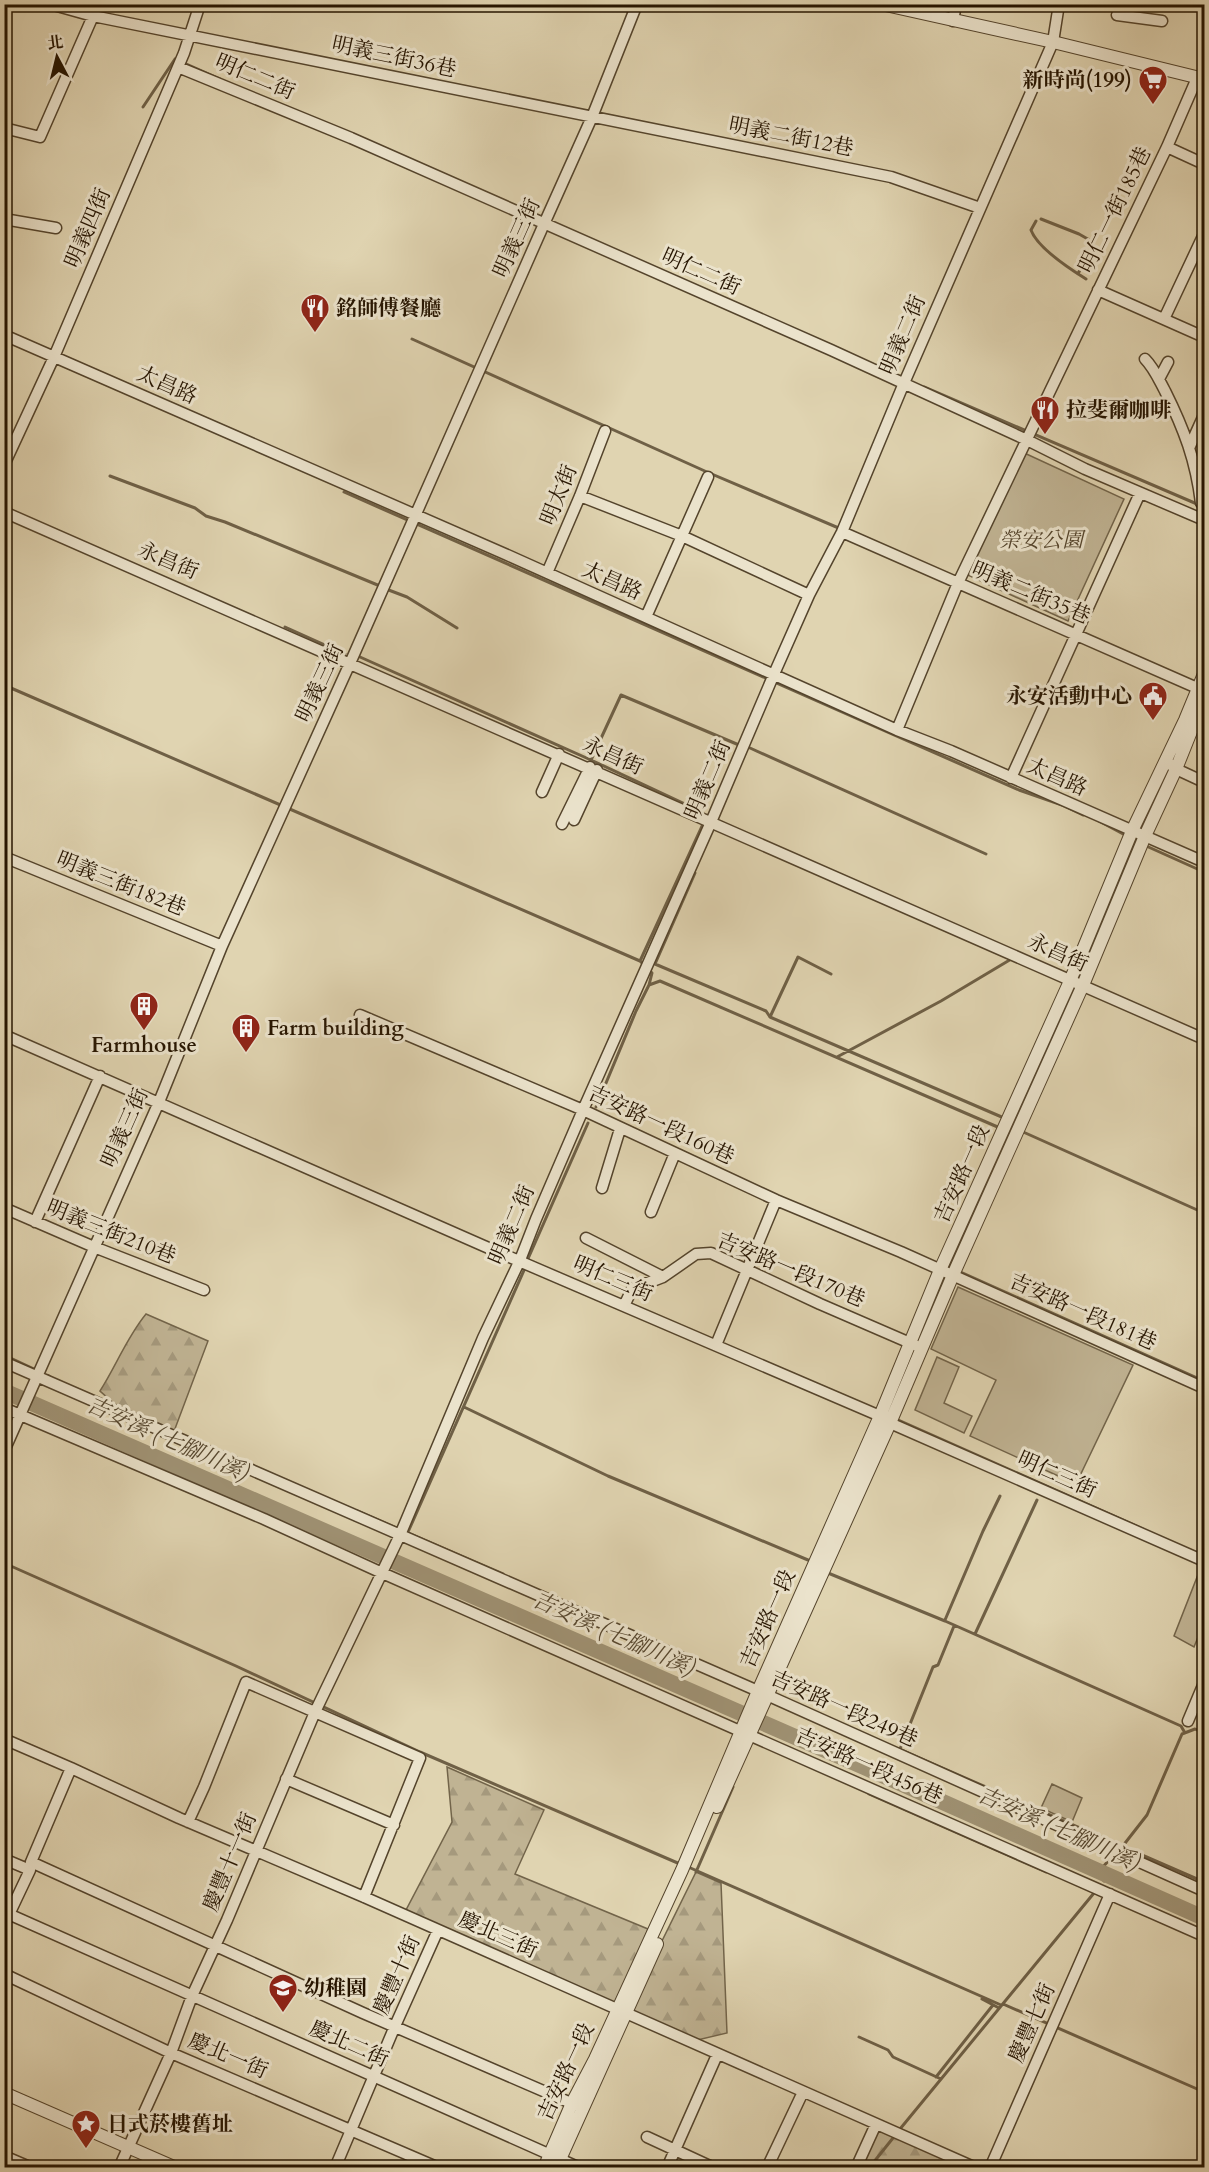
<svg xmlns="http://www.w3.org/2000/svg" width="1209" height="2172" font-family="Cardo,'Noto Serif TC',serif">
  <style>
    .green { fill: #c0b393; stroke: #72644a; stroke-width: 1.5 }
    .forest { fill: url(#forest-firs); stroke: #72644a; stroke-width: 1.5 }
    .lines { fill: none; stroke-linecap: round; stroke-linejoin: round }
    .stream { stroke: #6f6046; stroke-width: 3 }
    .river { stroke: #a09375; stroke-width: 16 }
    .minor-casing { stroke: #54442c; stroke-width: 13 }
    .tertiary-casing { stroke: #54442c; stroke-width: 14 }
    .minor { stroke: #ebe3cc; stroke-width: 10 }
    .tertiary { stroke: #ebe3cc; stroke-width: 12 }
    .labels { text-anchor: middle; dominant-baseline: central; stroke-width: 6; stroke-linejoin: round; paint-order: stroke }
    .street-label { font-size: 21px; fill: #251400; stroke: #ebe3cc }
    .poi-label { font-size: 21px; font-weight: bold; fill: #251400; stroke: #ebe3cc; text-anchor: start }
    .park-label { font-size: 21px; font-style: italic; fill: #54442c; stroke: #ebe3cc }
    .water-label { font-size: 22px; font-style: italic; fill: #56472f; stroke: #ebe3cc }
  </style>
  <defs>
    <pattern id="forest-firs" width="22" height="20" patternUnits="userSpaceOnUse" patternTransform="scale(1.5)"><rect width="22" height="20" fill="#c0b393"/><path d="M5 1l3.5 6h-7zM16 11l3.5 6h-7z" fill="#a5997d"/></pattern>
  </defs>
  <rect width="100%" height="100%" fill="#e0d4b1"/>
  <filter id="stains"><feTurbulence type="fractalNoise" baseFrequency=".00333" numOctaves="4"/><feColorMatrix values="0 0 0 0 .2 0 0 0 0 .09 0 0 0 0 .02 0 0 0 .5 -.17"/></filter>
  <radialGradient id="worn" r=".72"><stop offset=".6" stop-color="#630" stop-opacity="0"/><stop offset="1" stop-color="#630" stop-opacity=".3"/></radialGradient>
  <!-- green -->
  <path class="green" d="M1020 451 1124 499 1068 621 961 572Z
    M958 1287 1133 1365 1076 1484 970 1436 996 1380 931 1349Z
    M937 1357 959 1367 944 1403 972 1416 964 1433 915 1410Z
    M1201 1567 1204 1569V1622L1194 1647 1174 1636Z
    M1052 1784 1082 1798 1072 1822 1041 1808Z"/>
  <!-- forest -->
  <path class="forest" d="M146 1314 208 1341 173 1434 126 1414 100 1391C116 1366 127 1337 146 1314Z
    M447 1767 544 1810 515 1874 648 1929 618 2009 405 1912 452 1822Z
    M696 1872 721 1883 727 2033 689 2042 626 2014Z
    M874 2127 975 2168H853Z"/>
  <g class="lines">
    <!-- stream -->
    <path class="stream" d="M624 4 633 8
      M175 59 220 79
      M143 107 175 59
      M1041 219 1079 234 1093 242 1078 274
      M1036 221 1031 230C1037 247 1070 269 1086 279
      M412 339 707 472 841 529
      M924 387 1204 507
      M110 476 195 508 206 516 225 522 380 586
      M344 492 768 679
      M386 589 407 597 457 628
      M285 627 345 654
      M360 657 591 760 700 811
      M774 682 1019 790 1062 805 1083 815
      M4 685 640 961 652 973 649 985 636 1011 596 1107
      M750 748 986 854
      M591 760 621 695 739 745
      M1099 821 1125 835
      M1144 845 1204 872
      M695 873 655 964 766 1011 770 1017 1004 1118
      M1033 947 1044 938
      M640 961 704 822
      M649 985 660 981 1000 1128
      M770 1017 798 957 831 974
      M837 1057 941 1001 1013 958
      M1021 1131 1204 1213
      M527 1261 588 1123
      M958 1271 1204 1381
      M4 1355 49 1376
      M464 1407 608 1476 808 1560
      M896 1419 1143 1529
      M357 1511 503 1574
      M408 1532 525 1268
      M4 1563 236 1666 420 1752 680 1864
      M828 1573 945 1621 1181 1726 1185 1733
      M945 1620 983 1531 1000 1496
      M975 1634 1037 1500
      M900 1749 933 1667 938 1665 954 1626
      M901 1750 1204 1882
      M4 1763 5 1762
      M869 1794 1046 1872
      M1122 1847 1147 1815 1182 1734 1195 1729 1204 1733
      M686 1866 1001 2005
      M1099 1871 1113 1856
      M696 1872 733 1787
      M1104 1881 1107 1875
      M982 1999 999 2008
      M1003 2004 1204 2092
      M859 2037 888 2050 893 2057 941 2079
      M936 2077 993 2005
      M900 2129 1094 1893
      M869 2168 893 2138"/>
    <!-- river -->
    <path class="river" d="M4 1391 864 1767 1204 1918"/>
    <!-- minor casing -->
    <g class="minor-casing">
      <path id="minor" d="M50 4 93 16 891 177 980 208
        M1117 15 1162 21
        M953 21 956 4
        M178 67 351 138 831 350 1027 440 1085 469 1204 520
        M4 128 40 137 93 16
        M1167 147 1204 164
        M4 219 56 228
        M1098 290 1204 337
        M1164 319 1204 234
        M4 335 505 554 897 730 951 751 1204 862
        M1145 359C1154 368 1159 380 1165 391 1184 429 1196 461 1201 503
        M1159 379 1168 362
        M1190 446 1204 415
        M4 465 54 357 184 53 200 4
        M580 496 682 536 809 595
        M4 512C406 685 805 863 1204 1039
        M842 532 1204 691
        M547 573 580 496 605 431
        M646 617 708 477
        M897 730 958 583 1167 147 1197 78
        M1166 761 1176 769 1204 782
        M1011 778 1140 493
        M542 792 559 754
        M574 820 597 770
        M562 824 590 767
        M4 857 222 946
        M360 1015 583 1110 776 1200 901 1252 1204 1388
        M4 1035 484 1246 880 1416 890 1423 1204 1561
        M602 1188 620 1129
        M4 1208 94 1247 204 1290
        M651 1212 675 1153
        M35 1222 100 1076
        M586 1238 663 1277
        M624 1306 632 1289 663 1277 696 1254 711 1253 820 1304 917 1346
        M716 1345 776 1200
        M4 1362 758 1691 1204 1891
        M4 1408 264 1519 380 1572 1204 1936
        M4 1451 159 1102 222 946 351 661 544 224 592 117 637 4
        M1188 1721 1204 1683
        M4 1739 71 1768 179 1818 364 1897 976 2168
        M286 1779 394 1825
        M188 1822 204 1787 246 1682 420 1758 364 1897
        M4 1859 30 1870
        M31 1862 363 2013 578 2106
        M4 1912 580 2168
        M4 1925 30 1870 31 1862 71 1768
        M4 1974 171 2053 439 2168
        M647 2137 714 2168
        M4 2156 32 2168
        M119 2168 171 2053 192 1996 227 1920 315 1712 400 1535 483 1338 520 1260 536 1219 583 1110 711 822 774 674 809 595 842 532 904 383 1053 42 1059 4
        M335 2168 395 2026 438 1930
        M667 2168 717 2055
        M767 2168 803 2092
        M856 2168 876 2124
        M990 2168 1110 1894"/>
    </g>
    <!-- tertiary casing -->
    <g class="tertiary-casing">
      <path id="tertiary" d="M881 4 1053 42 1204 79
        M717 1807 890 1423 953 1275 1083 985 1145 836 1176 769 1204 699
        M4 2093 176 2168
        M544 2168 572 2103 595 2059 682 1870 758 1691 880 1416 940 1270 1070 981 1132 831 1185 720 1204 674
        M556 2168 657 1944"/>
    </g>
    <!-- minor -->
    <use href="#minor" class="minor"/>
    <!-- tertiary -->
    <use href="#tertiary" class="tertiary"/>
  </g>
  <!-- icons -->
  <defs>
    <g id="supermarket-pin" transform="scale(1.5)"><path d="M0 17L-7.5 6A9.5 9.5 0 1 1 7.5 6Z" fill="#8f2418" stroke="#ebe3cc"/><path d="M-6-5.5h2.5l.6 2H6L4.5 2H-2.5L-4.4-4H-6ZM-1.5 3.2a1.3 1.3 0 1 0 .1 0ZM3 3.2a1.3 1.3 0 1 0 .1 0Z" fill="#fff"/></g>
    <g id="restaurant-pin" transform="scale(1.5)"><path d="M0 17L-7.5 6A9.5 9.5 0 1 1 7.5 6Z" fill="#8f2418" stroke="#ebe3cc"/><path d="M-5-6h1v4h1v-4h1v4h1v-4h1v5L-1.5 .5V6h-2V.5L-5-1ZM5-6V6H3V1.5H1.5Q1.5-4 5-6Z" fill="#fff"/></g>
    <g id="civic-pin" transform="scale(1.5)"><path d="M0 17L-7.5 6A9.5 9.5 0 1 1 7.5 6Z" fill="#8f2418" stroke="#ebe3cc"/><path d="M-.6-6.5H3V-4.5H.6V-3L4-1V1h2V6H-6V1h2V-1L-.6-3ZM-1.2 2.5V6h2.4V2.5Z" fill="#fff"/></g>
    <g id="building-pin" transform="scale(1.5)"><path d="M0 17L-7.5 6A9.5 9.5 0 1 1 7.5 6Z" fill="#8f2418" stroke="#ebe3cc"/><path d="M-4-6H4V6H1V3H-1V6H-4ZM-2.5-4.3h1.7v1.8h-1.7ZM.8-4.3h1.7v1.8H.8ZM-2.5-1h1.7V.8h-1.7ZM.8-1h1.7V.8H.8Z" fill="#fff"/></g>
    <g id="school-pin" transform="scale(1.5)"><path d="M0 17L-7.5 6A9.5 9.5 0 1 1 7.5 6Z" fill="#8f2418" stroke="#ebe3cc"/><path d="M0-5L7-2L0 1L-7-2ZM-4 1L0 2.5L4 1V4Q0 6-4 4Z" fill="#fff"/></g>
    <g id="sight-pin" transform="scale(1.5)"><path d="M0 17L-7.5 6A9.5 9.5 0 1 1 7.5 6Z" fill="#8f2418" stroke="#ebe3cc"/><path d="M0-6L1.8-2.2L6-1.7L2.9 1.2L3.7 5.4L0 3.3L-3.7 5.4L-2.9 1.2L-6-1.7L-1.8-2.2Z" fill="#fff"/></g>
  </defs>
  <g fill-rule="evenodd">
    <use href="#supermarket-pin" x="1153" y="80"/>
    <use href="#restaurant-pin" x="315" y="308"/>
    <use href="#restaurant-pin" x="1045" y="410"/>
    <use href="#civic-pin" x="1153" y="696"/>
    <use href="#building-pin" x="144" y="1006"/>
    <use href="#building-pin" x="246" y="1028"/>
    <use href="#school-pin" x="283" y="1988"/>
    <use href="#sight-pin" x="86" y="2124"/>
  </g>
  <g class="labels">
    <!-- street labels -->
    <g class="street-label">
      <text transform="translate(394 57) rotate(12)">明義三街36巷</text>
      <text transform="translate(255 77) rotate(23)">明仁二街</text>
      <text transform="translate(791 137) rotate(11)">明義二街12巷</text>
      <text transform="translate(1115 210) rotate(-64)">明仁一街185巷</text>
      <text transform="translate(88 228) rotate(-67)">明義四街</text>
      <text transform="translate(517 238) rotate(-66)">明義三街</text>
      <text transform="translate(701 272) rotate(24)">明仁二街</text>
      <text transform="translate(903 335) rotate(-67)">明義二街</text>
      <text transform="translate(167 385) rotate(24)">太昌路</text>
      <text transform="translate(559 495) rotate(-68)">明太街</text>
      <text transform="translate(168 561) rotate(23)">永昌街</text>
      <text transform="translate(612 581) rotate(24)">太昌路</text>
      <text transform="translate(1031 593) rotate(23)">明義二街35巷</text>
      <text transform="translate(320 683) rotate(-65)">明義三街</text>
      <text transform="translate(613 756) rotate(24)">永昌街</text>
      <text transform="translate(1057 777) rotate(24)">太昌路</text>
      <text transform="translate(708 780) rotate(-67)">明義二街</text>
      <text transform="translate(121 884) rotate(22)">明義三街182巷</text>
      <text transform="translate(1058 953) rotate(24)">永昌街</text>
      <text transform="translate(661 1125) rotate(25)">吉安路一段160巷</text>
      <text transform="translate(125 1128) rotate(-66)">明義三街</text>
      <text transform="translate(962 1174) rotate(-66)">吉安路一段</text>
      <text transform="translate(512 1225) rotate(-67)">明義二街</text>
      <text transform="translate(111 1232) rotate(22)">明義三街210巷</text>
      <text transform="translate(791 1270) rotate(23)">吉安路一段170巷</text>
      <text transform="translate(613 1279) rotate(23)">明仁三街</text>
      <text transform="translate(1083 1312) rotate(24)">吉安路一段181巷</text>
      <text transform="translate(1057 1475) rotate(24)">明仁三街</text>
      <text transform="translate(768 1619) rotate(-66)">吉安路一段</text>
      <text transform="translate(844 1709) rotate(24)">吉安路一段249巷</text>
      <text transform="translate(869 1766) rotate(24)">吉安路一段456巷</text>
      <text transform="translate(230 1862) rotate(-67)">慶豐十一街</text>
      <text transform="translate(498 1935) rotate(24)">慶北三街</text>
      <text transform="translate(397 1975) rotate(-66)">慶豐十街</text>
      <text transform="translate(1032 2023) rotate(-66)">慶豐七街</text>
      <text transform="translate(349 2044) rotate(24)">慶北二街</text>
      <text transform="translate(228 2056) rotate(23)">慶北一街</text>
      <text transform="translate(566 2072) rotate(-65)">吉安路一段</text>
    </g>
    <!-- poi labels -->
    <g class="poi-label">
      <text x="1132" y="80" text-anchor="end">新時尚(199)</text>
      <text x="336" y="308">銘師傅餐廳</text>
      <text x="1066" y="410">拉斐爾咖啡</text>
      <text x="1132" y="696" text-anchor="end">永安活動中心</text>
      <text x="267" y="1028">Farm building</text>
      <text x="144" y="1045" text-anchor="middle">Farmhouse</text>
      <text x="304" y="1988">幼稚園</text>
      <text x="107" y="2124">日式菸樓舊址</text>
    </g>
    <!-- park labels -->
    <g class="park-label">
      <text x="1041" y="540">榮安公園</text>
    </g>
    <!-- water labels -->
    <g class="water-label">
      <text transform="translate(168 1439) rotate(24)">吉安溪 (七腳川溪)</text>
      <text transform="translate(614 1634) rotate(24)">吉安溪 (七腳川溪)</text>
      <text transform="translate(1059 1829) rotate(24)">吉安溪 (七腳川溪)</text>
    </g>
  </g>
  <!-- margin -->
  <rect width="1209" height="2172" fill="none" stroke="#e0d4b1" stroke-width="24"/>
  <rect x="6" y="6" width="1197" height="2160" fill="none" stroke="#251400" stroke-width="3"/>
  <rect x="12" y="12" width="1185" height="2148" fill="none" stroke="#251400" stroke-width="1.5"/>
  <!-- north arrow -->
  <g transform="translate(57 57) rotate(353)" stroke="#ebe3cc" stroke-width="4.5" paint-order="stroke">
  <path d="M0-4.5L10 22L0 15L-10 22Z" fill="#251400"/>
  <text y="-9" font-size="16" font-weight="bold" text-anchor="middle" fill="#251400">北</text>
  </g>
  <rect width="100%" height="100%" filter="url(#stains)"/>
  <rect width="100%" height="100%" fill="url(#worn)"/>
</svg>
